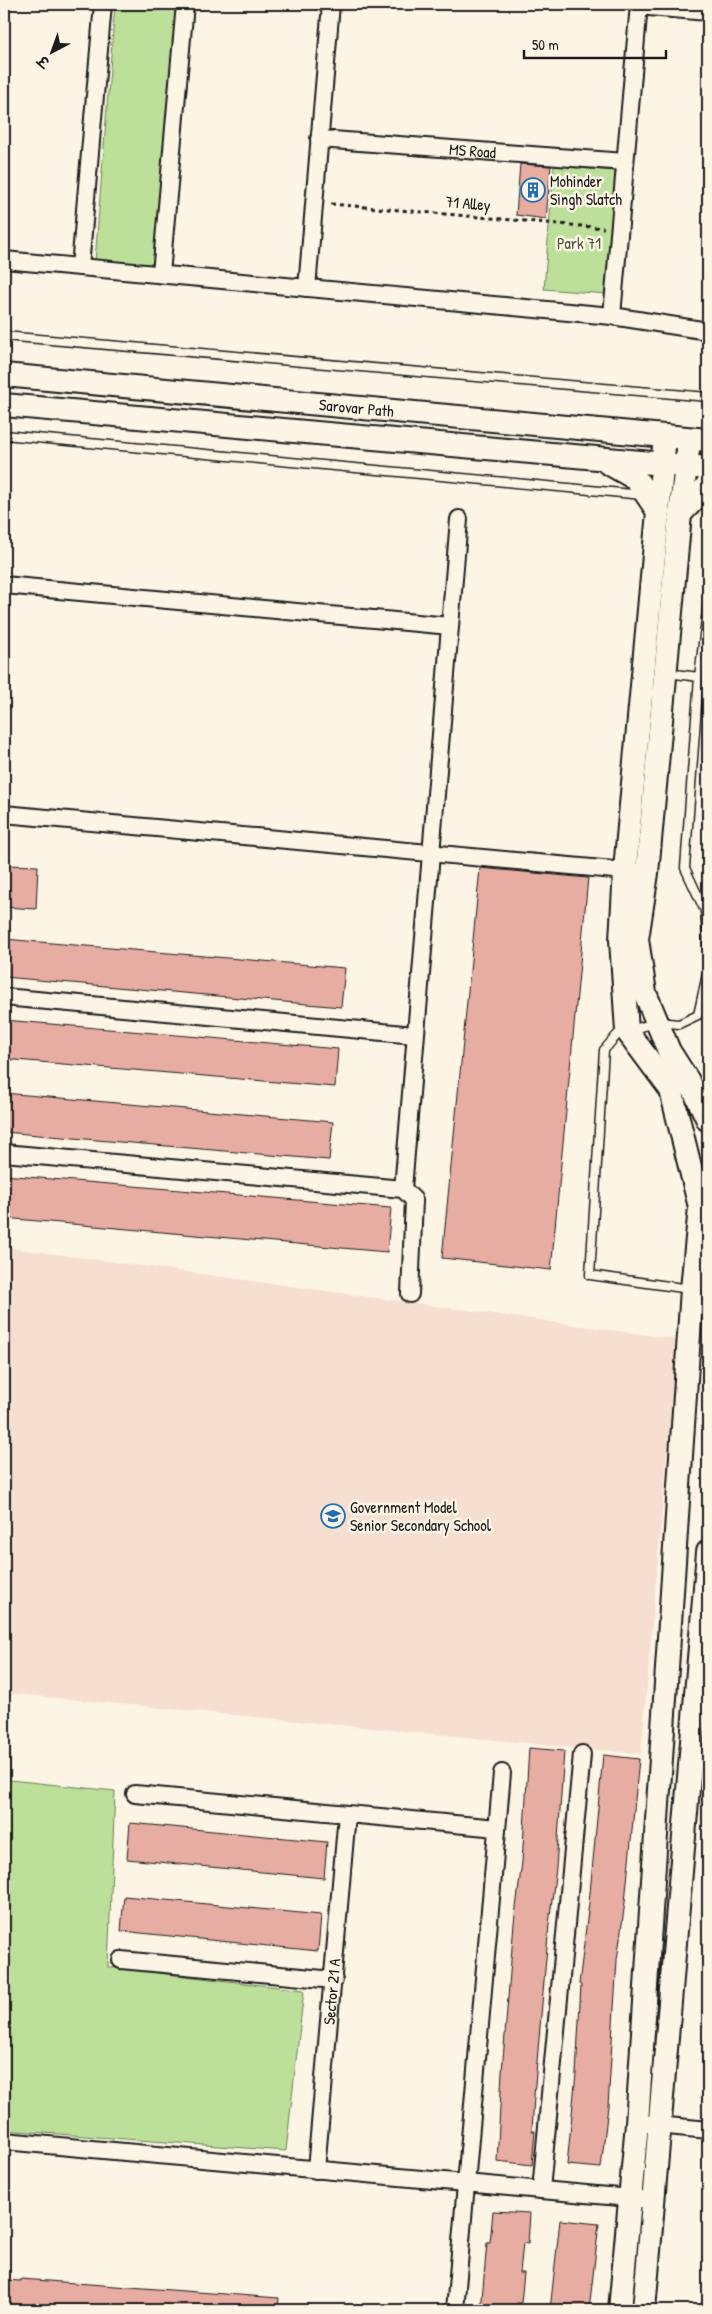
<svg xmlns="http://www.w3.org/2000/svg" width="712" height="2314" font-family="'Patrick Hand','Playpen Sans Deva',sans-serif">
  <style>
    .built { fill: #f6dfd1 }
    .green { fill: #bcdf99; stroke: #6c7e5a }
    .building { fill: #e7ada2; stroke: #1c1c1c }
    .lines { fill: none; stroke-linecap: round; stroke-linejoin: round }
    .lane-casing { stroke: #1c1c1c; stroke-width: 11 }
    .street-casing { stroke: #1c1c1c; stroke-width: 20 }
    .secondary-casing { stroke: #1c1c1c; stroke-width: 26 }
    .path { stroke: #1c1c1c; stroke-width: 3; stroke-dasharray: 4 4; stroke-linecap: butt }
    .lane { stroke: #fcf5e5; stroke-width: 8 }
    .street { stroke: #fcf5e5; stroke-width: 16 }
    .secondary { stroke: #fcf5e5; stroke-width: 22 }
    .labels { text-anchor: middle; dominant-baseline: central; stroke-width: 5; stroke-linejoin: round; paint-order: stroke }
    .street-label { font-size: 16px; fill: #1c1c1c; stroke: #fcf5e5 }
    .poi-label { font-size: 16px; fill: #1c1c1c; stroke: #fcf5e5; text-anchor: start }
    .park-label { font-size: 16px; fill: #4c5642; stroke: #fcf5e5 }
  </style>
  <rect width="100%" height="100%" fill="#fcf5e5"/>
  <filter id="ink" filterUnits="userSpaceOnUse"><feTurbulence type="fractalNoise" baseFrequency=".02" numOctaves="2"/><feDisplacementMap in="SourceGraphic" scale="10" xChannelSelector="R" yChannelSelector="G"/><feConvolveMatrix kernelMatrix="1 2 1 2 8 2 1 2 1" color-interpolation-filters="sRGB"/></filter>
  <g filter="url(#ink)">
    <!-- built -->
    <path class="built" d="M4 1247 677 1339 641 1754 4 1693Z"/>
    <!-- green -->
    <path class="green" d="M115 4H177L156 266 95 261Z
      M554 166 616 171 606 294 544 289Z
      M4 1700 10 1701V1780L115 1791 108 1967 304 1990 286 2151 4 2130Z"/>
    <!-- building -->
    <path class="building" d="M520 164 551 166 546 219 516 215Z
      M4 865 38 866 36 909 4 907Z
      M480 868 588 878 551 1270 442 1258Z
      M4 939 345 968 341 1007 4 977Z
      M4 1020 338 1049 335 1087 4 1059Z
      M4 1093 333 1122 329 1160 4 1132Z
      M4 1175 391 1208 387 1252 4 1218Z
      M529 1748 564 1751 556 1868 549 1924 534 2096 532 2131H535L532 2165 497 2161 502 2072 514 1923 522 1862Z
      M603 1755 639 1759 625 1902 617 1960 608 2106 601 2168 567 2165 576 2073 581 1985 579 1984 589 1903Z
      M130 1823 327 1842 324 1878 127 1859Z
      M124 1896 321 1915 318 1951 121 1931Z
      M493 2211 530 2213 528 2244 523 2243 520 2273H524L521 2303H517V2310H481L487 2243H490Z
      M560 2220 599 2224 589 2310H550Z
      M21 2279 279 2298 278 2310H4V2280L21 2281Z"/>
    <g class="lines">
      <!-- lane casing -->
      <g class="lane-casing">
        <path id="lane" d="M4 336 708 397
          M4 435 643 495
          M667 673 699 677 708 602
          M699 677 685 868 705 911 708 946
          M690 1289 590 1275 604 1050 618 1034 657 1022 679 1024 698 1015 708 970"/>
      </g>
      <!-- street casing -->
      <g class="street-casing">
        <g id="street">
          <path id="s1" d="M319 139 625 162"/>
          <path d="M4 260 612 316 708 331"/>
          <path d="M80 267 103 4"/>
          <path d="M161 274 185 4"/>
          <path d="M307 288 331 4"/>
          <path d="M612 316 639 4"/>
          <path d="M4 585 450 626"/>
          <path d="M4 814 636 872"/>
          <path d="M4 997 415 1035"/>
          <path d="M4 1153 403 1189 414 1200 410 1294"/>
          <path d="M403 1189 459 519"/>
          <path d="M135 1794 497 1828"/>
          <path d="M121 1960 334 1980"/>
          <path d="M648 2124 708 2130"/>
          <path d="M4 2141 641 2199"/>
          <path id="s2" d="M316 2170 347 1814"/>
          <path d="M541 2190 582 1754"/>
          <path d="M455 2310 502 1773"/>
        </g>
      </g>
      <!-- secondary casing -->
      <g class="secondary-casing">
        <g id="secondary">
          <path d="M649 4 708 9"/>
          <path id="s3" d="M4 375 708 440"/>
          <path d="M4 405 708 468"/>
          <path d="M688 450 680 514 647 873 637 939 645 993 669 1051 695 1092 708 1120"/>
          <path d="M608 463 636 479 657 510"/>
          <path d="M680 514 708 485"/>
          <path d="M620 2310 637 2123 692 1289 700 1207 671 1090 627 1031 621 940 625 870 665 436"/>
          <path d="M644 2310 708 1552"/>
        </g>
      </g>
      <!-- path -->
      <path class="path" d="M331 204 604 228"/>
      <!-- lane -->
      <use href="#lane" class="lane"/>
      <!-- street -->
      <use href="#street" class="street"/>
      <!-- secondary -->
      <use href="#secondary" class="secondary"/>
    </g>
  </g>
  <!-- icons -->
  <defs>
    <g id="building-ring" transform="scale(1.25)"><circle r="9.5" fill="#fcf5e5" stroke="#1f6fb2" stroke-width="1.5"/><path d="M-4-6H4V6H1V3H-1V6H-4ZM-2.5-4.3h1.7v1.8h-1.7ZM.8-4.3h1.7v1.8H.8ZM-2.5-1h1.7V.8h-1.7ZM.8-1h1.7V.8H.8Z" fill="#1f6fb2"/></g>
    <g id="school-ring" transform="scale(1.25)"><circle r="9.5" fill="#fcf5e5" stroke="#1f6fb2" stroke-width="1.5"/><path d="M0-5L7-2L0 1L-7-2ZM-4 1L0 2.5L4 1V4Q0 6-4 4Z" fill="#1f6fb2"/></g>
  </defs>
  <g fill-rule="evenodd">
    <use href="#building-ring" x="533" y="190"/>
    <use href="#school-ring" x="333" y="1516"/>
  </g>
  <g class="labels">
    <!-- street labels -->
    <g class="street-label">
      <text stroke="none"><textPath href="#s1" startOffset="154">MS Road</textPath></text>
      <text transform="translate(468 203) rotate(5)">71 Alley</text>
      <text stroke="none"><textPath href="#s3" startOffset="354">Sarovar Path</textPath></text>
      <text stroke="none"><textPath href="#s2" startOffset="179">Sector 21 A</textPath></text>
    </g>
    <!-- poi labels -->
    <g class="poi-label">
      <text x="550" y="181">Mohinder<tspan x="550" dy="18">Singh Slatch</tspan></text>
      <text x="350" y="1507">Government Model<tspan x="350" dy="18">Senior Secondary School</tspan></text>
    </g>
    <!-- park labels -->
    <g class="park-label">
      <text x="579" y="243">Park 71</text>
    </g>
  </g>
  <!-- margin -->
  <rect width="712" height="2314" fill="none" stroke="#fcf5e5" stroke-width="20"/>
  <rect x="10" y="10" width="692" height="2294" fill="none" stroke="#1c1c1c" stroke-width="2" filter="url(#ink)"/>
  <!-- north arrow -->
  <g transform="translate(52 52) rotate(221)" stroke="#fcf5e5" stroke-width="4" paint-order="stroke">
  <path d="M0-4L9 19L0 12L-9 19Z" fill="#1c1c1c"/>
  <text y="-8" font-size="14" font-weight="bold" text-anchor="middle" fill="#1c1c1c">उ</text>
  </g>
  <!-- scale -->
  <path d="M524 50v8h142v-8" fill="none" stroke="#1c1c1c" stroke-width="2.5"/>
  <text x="532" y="50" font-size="15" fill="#1c1c1c" stroke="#fcf5e5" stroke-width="4" paint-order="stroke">50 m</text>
</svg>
